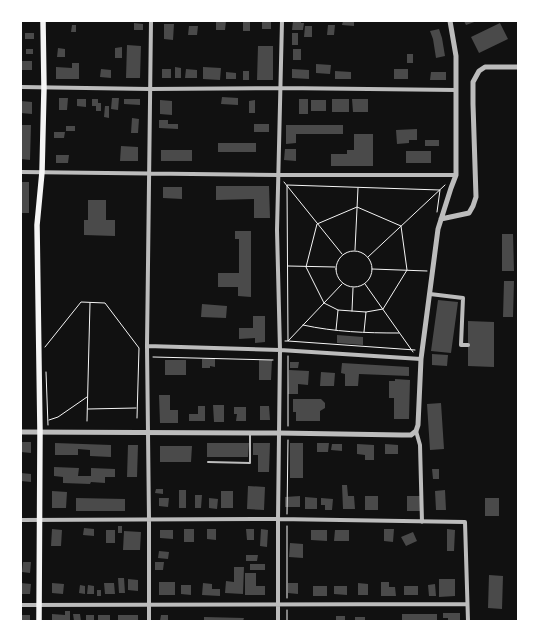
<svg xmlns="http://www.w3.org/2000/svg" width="539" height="642" font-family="'PT Sans',sans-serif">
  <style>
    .building { fill: #4a4a4a }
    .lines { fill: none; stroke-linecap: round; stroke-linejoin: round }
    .path { stroke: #f5f5f5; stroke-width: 1 }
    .service { stroke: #bcbcbc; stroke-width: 2 }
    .minor { stroke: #bcbcbc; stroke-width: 4 }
    .tertiary { stroke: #bcbcbc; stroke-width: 5 }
    .secondary { stroke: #f5f5f5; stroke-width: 5.5 }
  </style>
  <rect width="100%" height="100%" fill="#111"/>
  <!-- building -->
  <path class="building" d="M216 21H226L225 30H216Z
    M243 21H250V31H243Z
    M262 21H271V29H262Z
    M293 21H301V23H304L303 30H292Z
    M343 21H354V26L342 25Z
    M464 21H477L466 25Z
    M134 23 143 24V30H134Z
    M500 23 508 39 479 53 471 37Z
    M164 24H174L173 40 164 39Z
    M72 25H76V32H71Z
    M328 25H335L334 35H327Z
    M189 26H198L197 35H188Z
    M305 26H312V37H304Z
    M439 29 442 38 445 56 436 58 433 39 430 31Z
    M25 33H34V39H25Z
    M292 33H298V45H292Z
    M127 45 141 46 140 78H126Z
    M258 46H273V80H257Z
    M122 47V58H115V48Z
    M58 48 65 49V57H57Z
    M26 49H33V54H26Z
    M293 49H301V60H293Z
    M407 54H413V63H407Z
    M21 61H32V70H21Z
    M72 63H79V79H56V67L72 68Z
    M316 64 331 65 330 74 316 73Z
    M175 67 181 68V78H175Z
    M203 67 221 68 220 80 203 79Z
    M101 69 111 70V78L100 77Z
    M162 69H171V78H162Z
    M186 69 197 70V78H185Z
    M292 69 309 70V79L292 78Z
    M394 69H408V79H394Z
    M243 71H249V80H243Z
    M335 71 351 72V79H335Z
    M226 72 236 73V79H226Z
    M431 72H446V80H430Z
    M222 97 238 98V105L221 104Z
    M59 98H68L67 110H59Z
    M112 98H119L118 110 111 109Z
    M77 99H86V107L77 106Z
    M92 99H98V103H101V111H96V106H92Z
    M124 99H140V105L124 104Z
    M299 99H308V114H299Z
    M332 99H349V112H332Z
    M352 99H368V112H353Z
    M160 100 172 101V115L160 114Z
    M255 100V113H249V101Z
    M311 100H326V111H311Z
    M21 101 32 102V114L21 113Z
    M105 106H109V118L104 117Z
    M132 118 139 119 138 133H131Z
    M159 120H168V124H178V129L159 128Z
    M254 124H269V132H254Z
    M21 125H31L30 160 21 159Z
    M286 125H343V134H296V143L286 144Z
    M66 126H75V131H66Z
    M417 129V140H409V143L397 144 396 130Z
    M54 132H65L64 138H54Z
    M354 134H373V166H331V154H347V150H354Z
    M425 140H439V146H425Z
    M218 143H256V152H218Z
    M121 146 138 147V161H120Z
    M285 149H296V161L284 160Z
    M161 150H192V161H161Z
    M406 151H431V163H406Z
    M56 155H69L68 163H56Z
    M21 182H29V213H21Z
    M216 186H269L270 218H254V199L216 200Z
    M163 187H182V199L163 198Z
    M88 200H106V220H115V236L84 235V220H88Z
    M235 231H251V297L238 296V287H218V273H239V239H235Z
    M502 234H513L514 271H502Z
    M504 281H514L513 317H503Z
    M438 300 458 302 451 353 431 351Z
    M202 304 227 306 226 318 201 317Z
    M253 316H265V342L255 343V338L239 339V328H253Z
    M468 321 494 322V367L468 366Z
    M337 335 363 337V345L337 343Z
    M432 354 448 355 447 366 432 365Z
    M215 358V367L210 366V368H202V359Z
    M165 360H186V375H165Z
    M259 360H272L271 380H259Z
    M290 362H299L298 368H290Z
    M342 363 409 367V376L359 374 358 386H345V374L341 373Z
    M289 370 309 371 308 385 298 384V394H288Z
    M321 372 335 373 334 386H320Z
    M395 379 410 380 409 419H394V398H389V381H395Z
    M159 395H170V410H178V423H160Z
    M293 399H321L325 403V408L320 411V421H296V412H293Z
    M441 403 444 449 430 450 427 404Z
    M213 405H224V422H214Z
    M198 406H205V421H189V414H198Z
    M260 406H269L270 420H260Z
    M234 407H246V421H236L237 414H234Z
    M21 442H31V453L21 452Z
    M55 443 111 445V457L90 456V450L78 449V455H55Z
    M207 443H249L248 457H207Z
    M253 443H270L269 472H258V455H253Z
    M290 443H303V478H290Z
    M317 443H329L328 452H317Z
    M332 444H342V451L331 450Z
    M357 444 374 445V460H365V455L357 454Z
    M385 444 398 445V454H385Z
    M128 445H138L137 477H127Z
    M160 446H192L191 462H160Z
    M54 467 79 468 78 476H91V468L115 469V477H105V483L91 482 90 484 63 483V477L54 476Z
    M432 469H439V479H433Z
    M21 473 31 474V482L21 481Z
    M342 485H347L348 496H354L355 509H343Z
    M248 486 265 487 264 510 247 509Z
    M156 489H163V494L155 493Z
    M179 490H186V508H179Z
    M445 490 446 510H436L435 491Z
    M52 491 67 492 66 508H52Z
    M221 491H233V508H221Z
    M195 495H202L201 508H195Z
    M300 496V507H285V497Z
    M365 496H378V510H365Z
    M407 496H420V511H407Z
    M305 497 317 498V509H305Z
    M76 498 125 499V511H76Z
    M159 498H169L168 507 159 506Z
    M209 498 218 499 217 509 209 508Z
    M321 498 333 499 332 510H325V505H321Z
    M485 498H499V516H485Z
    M118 526H122V533H118Z
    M84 528 94 529V536L83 535Z
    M52 529 62 530 61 546H51Z
    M184 529H194V542H184Z
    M207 529H216V540L207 539Z
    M246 529H254V540H247Z
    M261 529 268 530 267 547 260 546Z
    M384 529H394L393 542 384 541Z
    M447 529 455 530 454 551H447Z
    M106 530H115V543H106Z
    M160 530H173V539L160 538Z
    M311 530H327V541L311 540Z
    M335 530H349V541H334Z
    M124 531 141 532 140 550H123Z
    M413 532 417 541 406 546 401 537Z
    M290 543 303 544V558L289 557Z
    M159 551 169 552 168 559 158 558Z
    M246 555H258L257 561H246Z
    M23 562H31L30 573 22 572Z
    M155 562H164L163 570H155Z
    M250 564H265V570H250Z
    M234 567H244L243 594 225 593 226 581 234 582Z
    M245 573H256V586H265V595H245Z
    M489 575 503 576 502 609 488 608Z
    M118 578H124L125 593H119Z
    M128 579 138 580V591L128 590Z
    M439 579H455V596L439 597Z
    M159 582H175V595H159Z
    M381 582H389V587H395L396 596H381Z
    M21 583 31 584 30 594H21Z
    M52 583 64 584 63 594 52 593Z
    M104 583H114L115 594H105Z
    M203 583 212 584V589H220V596L202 595Z
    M288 583H298V594L288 593Z
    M358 583 368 584V595H358Z
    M435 584 436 596H429L428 585Z
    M80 585 85 586V594L79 593Z
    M88 585 94 586V594H87Z
    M181 585H191V595L181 594Z
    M313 586H327V596H313Z
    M334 586H347V595L334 594Z
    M404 586H418V595H404Z
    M97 590H101V596H97Z
    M65 611H70V621H52V614L65 615Z
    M443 613H460V621H448V618H443Z
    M73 614H80L81 621H74Z
    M402 614H437V621H402Z
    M21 615H30V621H21Z
    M86 615H94V621H86Z
    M98 615H110V621H98Z
    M118 615H138V621H118Z
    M161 615H168V621H160Z
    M336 616H345V621H336Z
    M204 617 244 618 243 621H204Z
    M355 617H365V621H355Z"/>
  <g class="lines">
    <!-- path -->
    <path class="path" d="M284 182 342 254
      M355 250 358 188
      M336 269a18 18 0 1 1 36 0a18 18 0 1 1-36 0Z
      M368 257 445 185
      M288 266 335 267
      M372 269 427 271
      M365 284 413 352
      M338 310 324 303 306 267 317 224 357 207 401 226 407 270 383 309 366 312
      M352 311 353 288
      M303 325C335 332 366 333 399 333
      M336 330 338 310 366 312 364 332
      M285 341H288L342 284
      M45 347 81 302 105 303 139 348 137 418
      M415 350 288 341 287 185 440 190 437 212
      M153 357 273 360
      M46 372 48 425
      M88 409 136 408
      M49 420 58 417 87 397
      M87 421 90 303
      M288 426V356
      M287 514 288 440
      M287 598V526
      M287 621V610"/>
    <!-- service -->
    <path class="service" d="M208 462 250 463V434"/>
    <!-- minor -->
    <path class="minor" d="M21 87 150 89 281 88 456 90
      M21 172 278 175H456
      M430 294 463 298 461 345H468
      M147 346 280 350 421 359
      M416 431 420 445 422 522
      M21 520 278 519 465 522 468 621
      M21 605 467 604
      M149 621V519L147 346 151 21
      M278 621V519L280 350 277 230 282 21"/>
    <!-- tertiary -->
    <path class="tertiary" d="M441 219 469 213 473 206 476 197 473 104V82L479 71 485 67H518
      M21 432 279 433 402 435H411L416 431 418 425 421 359 438 229 451 188 456 175V56L450 21"/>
    <!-- secondary -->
    <path class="secondary" d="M39 621 40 432 37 225 42 172 44 88 43 21"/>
  </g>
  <!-- border -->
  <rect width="539" height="642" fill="none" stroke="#ffffff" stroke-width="44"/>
</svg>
